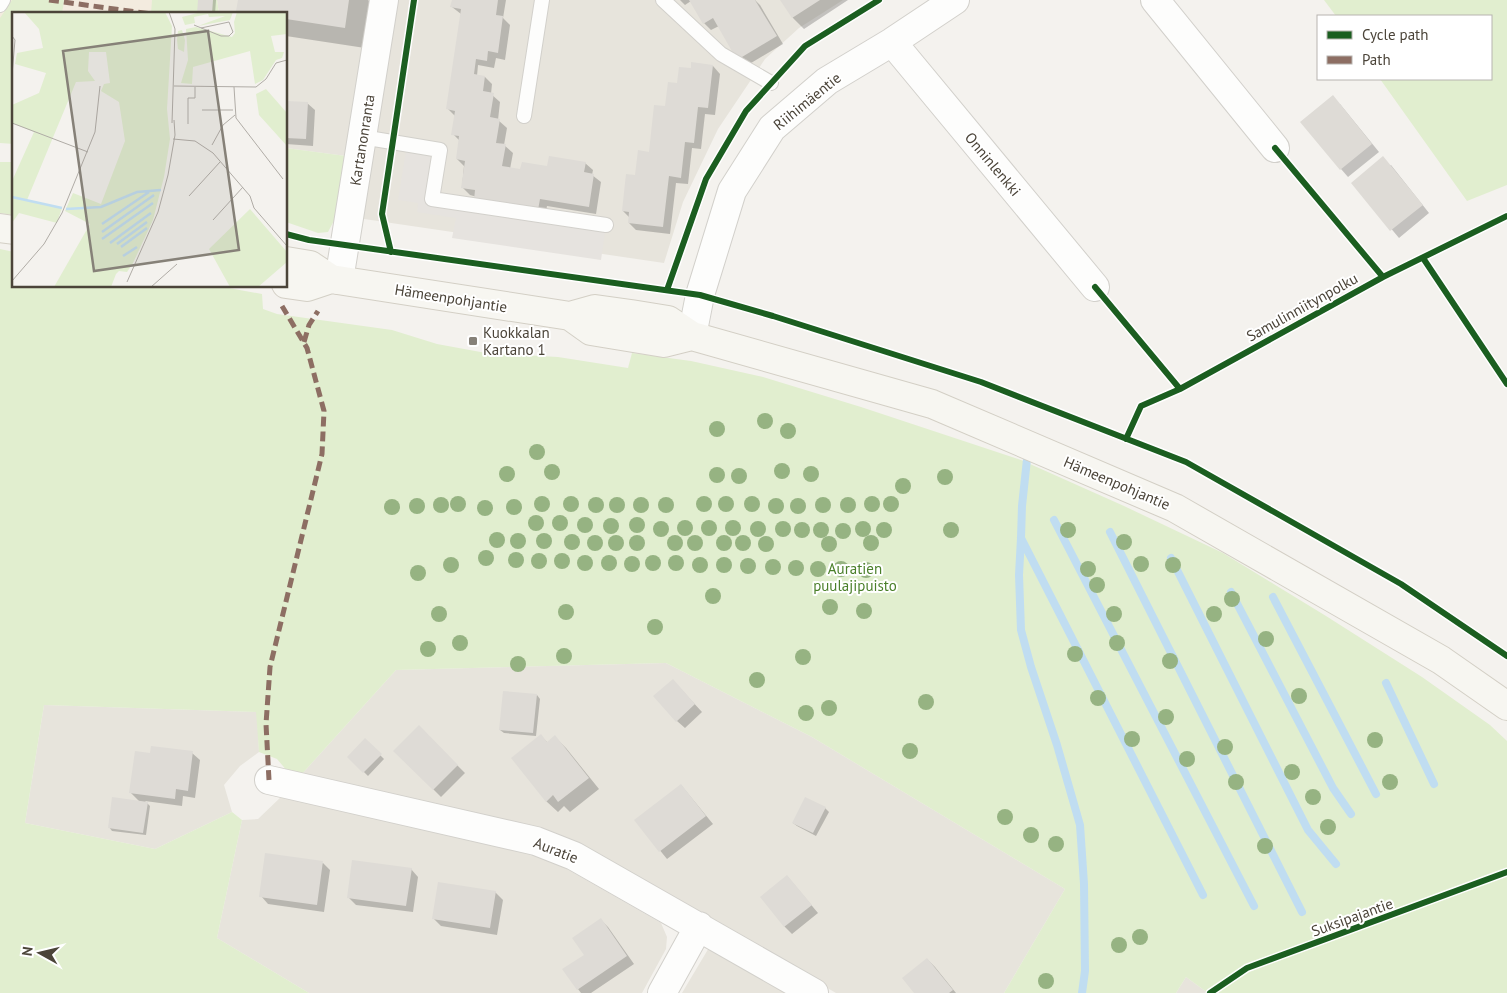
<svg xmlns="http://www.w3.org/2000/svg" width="1507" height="993" font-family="'PT Sans',sans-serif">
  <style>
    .residential { fill: #e7e4dc }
    .commercial { fill: #f3ebdf }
    .green { fill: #e1eecf }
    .parking { fill: #e6e3df }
    .shadow { fill: #0003 }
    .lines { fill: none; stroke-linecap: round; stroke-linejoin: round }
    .stream { stroke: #c0ddf1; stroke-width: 8 }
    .building { fill: #dedbd6 }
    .service-casing { stroke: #d2d0cb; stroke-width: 16 }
    .minor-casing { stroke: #d2d0cb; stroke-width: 30 }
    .secondary-casing { stroke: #d3cfc5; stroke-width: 30 }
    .service { stroke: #fdfdfc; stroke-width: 14 }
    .minor { stroke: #fdfdfc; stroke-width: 28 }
    .secondary { stroke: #f7f6f1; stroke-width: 28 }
    .quiet { stroke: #8d6e63; stroke-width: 5; stroke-dasharray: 10 5; stroke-linecap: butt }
    .cycleway-casing { stroke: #fff; stroke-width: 9 }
    .cycleway { stroke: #1b5e20; stroke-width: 6 }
    .tree { fill: #96b382 }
    .poi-dot { fill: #868178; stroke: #fff; stroke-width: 2 }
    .labels { text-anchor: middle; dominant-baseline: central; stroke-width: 4; stroke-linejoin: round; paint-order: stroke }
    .street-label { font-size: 15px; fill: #4b4439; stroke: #fff }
    .poi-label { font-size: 15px; fill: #4b4439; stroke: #fff; text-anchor: start }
    .park-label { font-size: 15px; fill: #4a7f2a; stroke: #fff }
    .inset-river { fill: none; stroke: #c0ddf1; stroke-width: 2.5 }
    .inset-road { fill: none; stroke: #b0aca6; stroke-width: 1 }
    .view { fill: #868178; fill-opacity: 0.15; stroke: #868178; stroke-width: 2.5 }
    .inset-edge { fill: none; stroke: #4b4439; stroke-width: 2.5 }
  </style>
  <rect width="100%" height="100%" fill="#f4f2ee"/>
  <!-- residential -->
  <path class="residential" d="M217 0H843L799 28 765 59 718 129 683 202 664 263 337 215 346 156 286 148V14H219Z
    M666 663 812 737 1065 889 1004 993H836L583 846 301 775 396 670Z
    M44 705 257 712 259 752 240 766 224 785 232 812 155 849 25 823Z
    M282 796 530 852 565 868 661 923 667 937 666 949 642 993H309L217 938 242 820 258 819Z
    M710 946 790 993H682Z
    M1186 977 1208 993H1176Z"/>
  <!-- commercial -->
  <path class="commercial" d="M0 0H217L219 14H14L0 116Z"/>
  <!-- green -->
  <path class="green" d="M12 0H64L62 14H14V144L0 143V18Z
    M152 0H217L219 14H151Z
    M1324 0H1507V185L1467 201 1380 79H1491V16H1336Z
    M286 148 346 156 337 215 328 232 318 233 286 222Z
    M0 162H14V215L0 213Z
    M0 249 14 252V286H218L262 294 263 309 277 314 392 330 437 344 486 353 558 357 628 368 632 353 691 361 763 377 861 407 1021 460 1124 506 1223 553 1326 616 1422 677 1490 725 1507 741V993H1208L1186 977 1176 993H1004L1065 889 812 737 666 663 396 670 301 775 288 772 277 759 259 752 256 712 44 705 25 823 155 849 232 812 242 820 217 938 309 993H0Z"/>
  <!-- parking -->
  <path class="parking" d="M407 145 440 150 432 199 606 225 601 260 452 238 456 218 417 212 418 203 398 200Z"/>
  <!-- shadow -->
  <path class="shadow" d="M199 0H216L215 14H198Z
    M239 0H368L372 4 365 48 286 36V14H240L237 11Z
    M453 0H506L503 18 510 25 505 60 496 58 494 68 478 65 477 76 485 77 492 84 491 94 500 102 498 120 507 128 504 145 513 153 510 169 521 171 585 163 593 170 592 175 601 182 596 214 547 206 545 216 470 195 462 187 464 166 457 159 460 141 453 134 456 117 448 109 461 14 452 7Z
    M680 0H755L760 5 783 44 746 66 719 26 711 30 704 23 691 1 685 5Z
    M782 0H848L804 29 793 18Z
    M692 64 713 66 720 74 715 115 705 114 701 149 692 148 688 184 676 183 670 234 636 230 629 223 630 218 623 211 636 176 650 153 666 108 678 84 692 69Z
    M286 102 307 103 315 110 313 146 286 144Z
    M1340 104 1379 152 1348 177 1341 169Z
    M1391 165 1429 213 1399 238 1353 183Z
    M680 688 702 712 685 728 677 721Z
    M537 695 540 699 536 736 504 733 500 730Z
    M419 727 465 773 441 797 395 751Z
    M541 736 548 743 555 737 566 748 599 789 570 812 564 806 558 812 546 801Z
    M365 740 384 759 368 776 349 757Z
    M192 753 200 760 195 798 183 796 182 806 145 801 150 806 146 835 112 831 109 827 140 802 130 792 151 754Z
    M681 785 713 824 667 859 636 821Z
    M825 808 829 812 816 836 797 826 793 823Z
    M323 863 330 870 324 912 268 904 261 896Z
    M411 869 418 877 413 912 356 905 348 897Z
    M787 876 818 913 792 934 784 926Z
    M495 892 503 900 497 935 441 926 434 919Z
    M601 920 608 927 634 964 591 993H581L578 989 586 955Z
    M927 959 935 967 956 993H916Z"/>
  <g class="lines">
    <!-- stream -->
    <path class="stream" d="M1028 450 1022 506 1021 538 1019 575 1021 630 1031 667 1057 745 1080 825 1084 884 1085 971 1082 993
      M1054 520 1254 906
      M1110 532 1302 912
      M1021 538 1203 895
      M1171 558 1308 830 1336 864
      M1231 592 1333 788 1351 814
      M1273 597 1376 794
      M1386 683 1434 784"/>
  </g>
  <!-- building -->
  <path class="building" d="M198 0H213L212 14H197Z
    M238 0H349L345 28 286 19V14H252L236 11Z
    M452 0H498L496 15 503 16 498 53 488 51 487 61 476 59 474 74 485 76 483 91 494 93 490 117 500 119 496 143 506 144 502 166 520 169 522 162 547 166 549 156 586 162 584 172 594 174 589 207 540 199 538 210 474 200 475 190 461 188 465 161 456 159 459 136 451 135 455 111 446 109 461 9 450 7Z
    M689 0H755L777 36 737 60 713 18 703 24Z
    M780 0H820L792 18Z
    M691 62 713 65 708 108 698 107 694 143 685 142 681 178 669 176 663 227 628 223 629 212 622 211 626 174 635 175 638 150 649 152 654 105 665 106 668 82 677 83 679 67 691 68Z
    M1333 95 1372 144 1340 170 1300 122Z
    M286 101 308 102 306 139 286 138Z
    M1383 156 1423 205 1390 231 1351 183Z
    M673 679 695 704 676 722 653 696Z
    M503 691 537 694 533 733 499 730Z
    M419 725 458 765 433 790 393 751Z
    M541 734 547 742 555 735 589 778 558 802 553 795 546 802 511 758Z
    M365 738 382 754 363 773 347 757Z
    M151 746 193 751 188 791 176 789 175 799 129 793 135 751 150 753Z
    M681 784 706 816 659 852 634 820Z
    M112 797 148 802 143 833 108 828Z
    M805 797 826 807 813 833 792 823Z
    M265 853 323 861 317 905 259 897Z
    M352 860 412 868 406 906 347 898Z
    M787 875 812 905 784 927 760 897Z
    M438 882 496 891 490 928 432 919Z
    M601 918 627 956 577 990 562 969 584 955 572 938Z
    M927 958 953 990 949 993H914L902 978Z"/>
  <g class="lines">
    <!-- service casing -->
    <g class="service-casing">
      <path id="service" d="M663 0 721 54 771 83
        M0 5 3 0
        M524 116 542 0
        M362 137 440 150 432 199 606 225"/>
    </g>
    <!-- minor casing -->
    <g class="minor-casing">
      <path id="minor" d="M1155 0 1275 148
        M892 42 1095 287
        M339 280 384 0
        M692 336 700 295 732 191 772 128 827 81 892 42 955 0
        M269 780 536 841 574 856 814 993
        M662 993 699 926"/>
    </g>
    <!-- secondary casing -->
    <g class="secondary-casing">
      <path id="secondary" d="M0 228 14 230
        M286 261 310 265 331 279
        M286 284 307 287 331 279 570 316 591 331 664 343 692 336
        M570 316 595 309 631 314 668 320 692 336 932 404 1175 508 1441 660 1507 706"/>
    </g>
    <!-- service -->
    <use href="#service" class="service"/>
    <!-- minor -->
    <use href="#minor" class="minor"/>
    <!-- secondary -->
    <use href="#secondary" class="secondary"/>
    <!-- quiet -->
    <path class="quiet" d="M49 0 151 14
      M304 342 309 325 318 311
      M269 780 266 724 270 667 322 454 324 411 307 348 282 306"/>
    <!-- cycleway casing -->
    <g class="cycleway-casing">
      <path id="cycleway" d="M1275 148 1383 277
        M286 234 309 240 345 245 700 295 773 316 981 382 1186 462 1401 584 1507 656
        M391 252 382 214 414 0
        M1423 258 1507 384
        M1095 287 1180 389
        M667 290 706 179 746 111 805 46 879 0
        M1126 439 1141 406 1180 389 1383 277 1507 216
        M1210 993 1247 968 1507 872"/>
    </g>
    <!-- cycleway -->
    <use href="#cycleway" class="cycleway"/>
  </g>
  <!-- trees -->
  <g class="tree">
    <circle cx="765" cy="421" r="8"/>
    <circle cx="717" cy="429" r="8"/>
    <circle cx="788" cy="431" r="8"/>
    <circle cx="537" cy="452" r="8"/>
    <circle cx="782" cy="471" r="8"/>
    <circle cx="552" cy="472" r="8"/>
    <circle cx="507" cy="474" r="8"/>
    <circle cx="811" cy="474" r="8"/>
    <circle cx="717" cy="475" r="8"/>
    <circle cx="739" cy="476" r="8"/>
    <circle cx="945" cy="477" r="8"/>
    <circle cx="903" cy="486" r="8"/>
    <circle cx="458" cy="504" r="8"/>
    <circle cx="542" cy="504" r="8"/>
    <circle cx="571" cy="504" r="8"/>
    <circle cx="704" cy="504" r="8"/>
    <circle cx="726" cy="504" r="8"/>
    <circle cx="752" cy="504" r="8"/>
    <circle cx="872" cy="504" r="8"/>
    <circle cx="891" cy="504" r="8"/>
    <circle cx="441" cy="505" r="8"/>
    <circle cx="596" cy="505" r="8"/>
    <circle cx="617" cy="505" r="8"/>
    <circle cx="641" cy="505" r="8"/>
    <circle cx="666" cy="505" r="8"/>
    <circle cx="823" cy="505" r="8"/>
    <circle cx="848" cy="505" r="8"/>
    <circle cx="417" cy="506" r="8"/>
    <circle cx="776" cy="506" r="8"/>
    <circle cx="798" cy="506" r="8"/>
    <circle cx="392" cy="507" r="8"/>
    <circle cx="514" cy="507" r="8"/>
    <circle cx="485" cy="508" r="8"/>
    <circle cx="536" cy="523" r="8"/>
    <circle cx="560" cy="523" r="8"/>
    <circle cx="585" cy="525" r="8"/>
    <circle cx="637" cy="525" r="8"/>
    <circle cx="611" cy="526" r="8"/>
    <circle cx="685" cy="528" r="8"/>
    <circle cx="709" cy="528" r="8"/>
    <circle cx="733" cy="528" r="8"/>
    <circle cx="661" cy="529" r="8"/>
    <circle cx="758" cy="529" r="8"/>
    <circle cx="783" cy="529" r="8"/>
    <circle cx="863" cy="529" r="8"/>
    <circle cx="802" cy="530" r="8"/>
    <circle cx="821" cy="530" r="8"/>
    <circle cx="884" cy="530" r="8"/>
    <circle cx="951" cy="530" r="8"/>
    <circle cx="1068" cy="530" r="8"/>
    <circle cx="843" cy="531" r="8"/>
    <circle cx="497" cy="540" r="8"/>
    <circle cx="518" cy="541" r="8"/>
    <circle cx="544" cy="541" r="8"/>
    <circle cx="572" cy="542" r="8"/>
    <circle cx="1124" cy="542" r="8"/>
    <circle cx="595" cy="543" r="8"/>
    <circle cx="616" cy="543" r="8"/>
    <circle cx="637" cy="543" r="8"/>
    <circle cx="675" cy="543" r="8"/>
    <circle cx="695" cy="543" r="8"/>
    <circle cx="724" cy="543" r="8"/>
    <circle cx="743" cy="543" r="8"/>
    <circle cx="871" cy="543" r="8"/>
    <circle cx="766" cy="544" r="8"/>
    <circle cx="829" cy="544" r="8"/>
    <circle cx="486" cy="558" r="8"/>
    <circle cx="516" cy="560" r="8"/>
    <circle cx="539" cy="561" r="8"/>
    <circle cx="562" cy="561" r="8"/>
    <circle cx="585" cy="563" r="8"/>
    <circle cx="609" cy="563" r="8"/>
    <circle cx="653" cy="563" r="8"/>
    <circle cx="676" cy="563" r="8"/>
    <circle cx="632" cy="564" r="8"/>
    <circle cx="1141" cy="564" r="8"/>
    <circle cx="451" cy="565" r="8"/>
    <circle cx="700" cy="565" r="8"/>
    <circle cx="724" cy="565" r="8"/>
    <circle cx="1173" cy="565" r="8"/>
    <circle cx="748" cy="566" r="8"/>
    <circle cx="773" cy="567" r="8"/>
    <circle cx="796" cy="568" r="8"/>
    <circle cx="818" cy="569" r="8"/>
    <circle cx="841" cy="569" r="8"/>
    <circle cx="1088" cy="569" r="8"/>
    <circle cx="866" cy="570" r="8"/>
    <circle cx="418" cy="573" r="8"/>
    <circle cx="1097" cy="585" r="8"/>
    <circle cx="713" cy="596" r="8"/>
    <circle cx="1232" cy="599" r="8"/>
    <circle cx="830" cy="607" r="8"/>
    <circle cx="864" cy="611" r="8"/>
    <circle cx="566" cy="612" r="8"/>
    <circle cx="439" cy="614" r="8"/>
    <circle cx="1114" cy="614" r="8"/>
    <circle cx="1214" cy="614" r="8"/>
    <circle cx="655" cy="627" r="8"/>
    <circle cx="1266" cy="639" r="8"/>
    <circle cx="460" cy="643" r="8"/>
    <circle cx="1117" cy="643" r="8"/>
    <circle cx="428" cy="649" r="8"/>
    <circle cx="1075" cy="654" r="8"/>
    <circle cx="564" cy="656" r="8"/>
    <circle cx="803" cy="657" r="8"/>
    <circle cx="1170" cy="661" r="8"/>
    <circle cx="518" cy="664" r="8"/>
    <circle cx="757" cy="680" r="8"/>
    <circle cx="1299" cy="696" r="8"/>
    <circle cx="1098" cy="698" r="8"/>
    <circle cx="926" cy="702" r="8"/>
    <circle cx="829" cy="708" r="8"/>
    <circle cx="806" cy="713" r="8"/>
    <circle cx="1166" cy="717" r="8"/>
    <circle cx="1132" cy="739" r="8"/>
    <circle cx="1375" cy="740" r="8"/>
    <circle cx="1225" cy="747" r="8"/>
    <circle cx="910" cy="751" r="8"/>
    <circle cx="1187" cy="759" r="8"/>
    <circle cx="1292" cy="772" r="8"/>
    <circle cx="1236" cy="782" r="8"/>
    <circle cx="1390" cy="782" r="8"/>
    <circle cx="1313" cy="797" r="8"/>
    <circle cx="1005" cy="817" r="8"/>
    <circle cx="1328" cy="827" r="8"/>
    <circle cx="1031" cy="835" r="8"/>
    <circle cx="1056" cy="844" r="8"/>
    <circle cx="1265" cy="846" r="8"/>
    <circle cx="1140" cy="937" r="8"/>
    <circle cx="1119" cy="945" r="8"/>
    <circle cx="1046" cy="981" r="8"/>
  </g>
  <!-- markers -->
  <rect class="poi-dot" x="468" y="336" width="10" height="10" rx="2.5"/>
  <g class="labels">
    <!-- street labels -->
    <g class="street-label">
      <text transform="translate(807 101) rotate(-39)">Riihimäentie</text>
      <text transform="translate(362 140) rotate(-81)">Kartanonranta</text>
      <text transform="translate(993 164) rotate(50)">Onninlenkki</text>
      <text transform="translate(451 298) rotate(9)">Hämeenpohjantie</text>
      <text transform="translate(1302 307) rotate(-29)">Samulinniitynpolku</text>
      <text transform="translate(1117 483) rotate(23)">Hämeenpohjantie</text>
      <text transform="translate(556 850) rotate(21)">Auratie</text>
      <text transform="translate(1352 917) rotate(-20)">Suksipajantie</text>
    </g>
    <!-- poi labels -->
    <g class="poi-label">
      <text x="483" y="332">Kuokkalan<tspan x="483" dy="17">Kartano 1</tspan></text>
    </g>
    <!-- park labels -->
    <g class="park-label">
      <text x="855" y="568">Auratien<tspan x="855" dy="17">puulajipuisto</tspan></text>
    </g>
  </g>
  <!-- overview -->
  <g transform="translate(12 12)">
    <rect width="275" height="275" fill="#f4f2ee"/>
    <path d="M12 0H153L160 14 155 97 158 127 152 165 141 208 121 251 115 260 107 259 104 262 99 275H42L78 212 53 199 61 181 89 192 113 129 107 90 89 79 92 72 98 71 94 40H77L76 59 83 69 64 70 15 188 50 196 45 211 7 201 0 211V169L22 120 0 111V93L27 81 34 61 3 52 5 41 31 36 27 17ZM189 0H221L218 8 186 14 213 4 197 5 196 2 182 5 183 11 173 13 170 5ZM225 0H275V22L259 24 263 40H272L270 46 264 48 251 68 243 72 238 39 181 55 180 72 169 71 176 48 174 17 184 15 220 25 223 21 222 10ZM170 18 173 28 172 40 166 37 165 28 166 19ZM254 77 275 101V134L247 103 244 82ZM238 197 275 240V250L246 275H218L197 237Z" fill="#e1eecf"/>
    <path class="inset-river" d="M0 185 50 196M54 197 89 195 125 180 149 178M90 212 137 180M90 220 142 183M90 227 141 191M98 231 139 201M105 232 135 210M109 235 135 216M111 244 125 235"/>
    <path class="inset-road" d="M157 0 163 17 160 111M182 13 209 24H217L221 20 217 10 189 16M0 24 3 28 0 63M162 74 244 75 254 67 264 51 275 48M222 75 224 106 271 167M190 98H221M0 111 76 140M176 112V86H183V75M161 127 183 129 201 141 238 184 242 196 275 234M200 133 211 113 223 103M177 184 208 150M201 208 231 175M0 269 32 232 50 201 83 120 88 74M115 270 146 200 156 163 163 123 162 108M139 275 165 252"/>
    <path class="view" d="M196 19 227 238 82 259 51 39Z"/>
    <rect width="275" height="275" class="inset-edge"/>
  </g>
  <!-- legend -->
  <rect x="1317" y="15" width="175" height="65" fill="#ffffff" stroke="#b7b4b0"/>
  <rect x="1327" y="31" width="25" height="8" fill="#1b5e20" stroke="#b7b4b0"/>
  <text x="1362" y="40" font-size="15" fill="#4b4439">Cycle path</text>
  <rect x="1327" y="56" width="25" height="8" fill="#8d6e63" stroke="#b7b4b0"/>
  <text x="1362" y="65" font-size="15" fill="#4b4439">Path</text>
  <!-- north arrow -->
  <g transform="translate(40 953) rotate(278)" stroke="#ffffff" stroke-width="4" paint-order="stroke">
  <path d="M0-4L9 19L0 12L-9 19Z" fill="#4b4439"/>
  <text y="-8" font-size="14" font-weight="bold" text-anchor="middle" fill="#4b4439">N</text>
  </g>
</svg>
